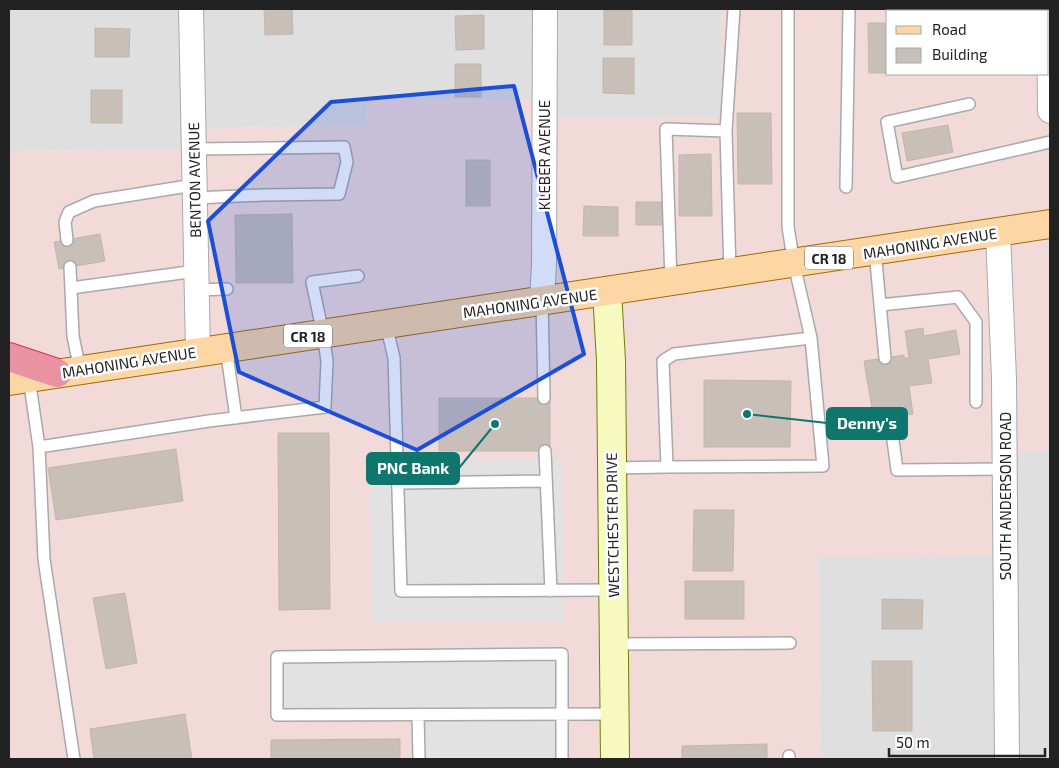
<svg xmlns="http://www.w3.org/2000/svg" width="1059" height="768" font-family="'Exo 2',sans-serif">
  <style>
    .residential { fill: #e0dfdf }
    .commercial { fill: #f2dad9; fill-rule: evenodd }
    .parking { fill: #e2e2e2 }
    .building { fill: #c7bfb8; stroke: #c4b6ab }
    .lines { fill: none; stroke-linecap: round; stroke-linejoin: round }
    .lane-casing { stroke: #a9a9a9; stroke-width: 14 }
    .street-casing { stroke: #a9a9a9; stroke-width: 26 }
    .secondary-casing { stroke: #707d05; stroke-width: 30 }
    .primary-casing { stroke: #a06b00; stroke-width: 30 }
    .highway-casing { stroke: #dc2a67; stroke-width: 30 }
    .lane { stroke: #fff; stroke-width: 11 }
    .street { stroke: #fff; stroke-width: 24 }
    .secondary { stroke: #f7fabf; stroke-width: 28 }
    .primary { stroke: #fcd6a4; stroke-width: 28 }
    .highway { stroke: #e892a2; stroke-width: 28 }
    .marked { fill: #1d4ed8; fill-opacity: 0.2; stroke: #1d4ed8; stroke-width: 4; stroke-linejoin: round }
    .labels { text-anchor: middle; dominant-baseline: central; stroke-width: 5; stroke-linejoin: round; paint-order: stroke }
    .shield { fill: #fff; stroke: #646464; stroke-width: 1 }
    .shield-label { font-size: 14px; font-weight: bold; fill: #222 }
    .street-label { font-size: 15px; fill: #222; stroke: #fff }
    .leader { fill: none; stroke: #0f766e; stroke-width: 2 }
    .callout-dot { fill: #0f766e; stroke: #fff; stroke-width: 2 }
    .callout { fill: #0f766e; stroke: #0f766e; stroke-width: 2 }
    .callout-label { font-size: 16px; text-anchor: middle; font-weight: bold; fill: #fff }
  </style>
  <rect width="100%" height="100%" fill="#f2efe9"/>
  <!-- residential -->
  <path class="residential" d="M9 9H721V117H544L367 99V125L194 129V149L9 151Z
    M1050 451V759H820L818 557 1005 556V452Z"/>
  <!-- commercial -->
  <path class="commercial" d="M721 9H1050V451L1005 452V556L818 557 820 759H9V151L193 149V129L366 125 367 99 544 100 545 117H721ZM888 11H1048V74H888Z"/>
  <!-- parking -->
  <path class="parking" d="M562 459 563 621 371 622 370 461Z
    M566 649V759H411L410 722H276L275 650Z"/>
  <!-- building -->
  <path class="building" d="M264 9H292L293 34 265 35Z
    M604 10H632V45H604Z
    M484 15V49L456 50 455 16Z
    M868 23H888V73H869Z
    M95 28 130 29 129 57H95Z
    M603 58H634V94L603 93Z
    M455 64H481V97H455Z
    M91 90H122V123H91Z
    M737 113H771L772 184H738Z
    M948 125 953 152 907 161 902 133Z
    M711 154 712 216H679V155Z
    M466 160H490V206H466Z
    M636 202H665V225H636Z
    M584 206 618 207V236H583Z
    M292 214 293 283H236L235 215Z
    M100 234 105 261 59 269 54 242Z
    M923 328 924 336 956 330 960 354 928 359 932 383 909 386 913 414 874 421 864 361 904 355V358H909L905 331Z
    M704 380 791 381 790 447H704Z
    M439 398H550V451H439Z
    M278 433H329L330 609 279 610Z
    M176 449 183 501 56 520 48 468Z
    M694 510H734L733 571H693Z
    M685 581H744V619H685Z
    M125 593 137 663 106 669 93 598Z
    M882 599 923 600 922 629H882Z
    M872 661H912V731H873Z
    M185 714 192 759H94L90 729Z
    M400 739V759H271V740Z
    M767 744V759H682V746Z"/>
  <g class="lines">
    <!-- lane casing -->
    <g class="lane-casing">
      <path id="lane" d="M788 9V227L794 264 811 338 823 466 667 467 663 361 674 354 811 338
        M1009 9V11
        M969 104 887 122 897 177 1050 142
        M194 149 344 147 347 162 339 194 263 195 195 198
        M846 187 849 9
        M67 240 65 222 69 212 94 201 194 185
        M875 251 885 358
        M70 267 73 336 80 370
        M730 273 726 131 734 9
        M671 282 666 129 726 131
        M71 288 196 271
        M196 290 227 289
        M542 300 544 398
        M880 305 958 297 976 322V402
        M386 324 394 358 401 591 613 590
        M226 348 236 418
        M29 378 39 447 209 421 325 407 327 361 323 334 312 282 358 276
        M890 418 897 470 1005 469
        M39 447 44 559 74 759
        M545 451 551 591
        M612 468 667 467
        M399 483 545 481
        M614 644 790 643
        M418 715 419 759
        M562 759V654L277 657V715C389 715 502 714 615 714
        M789 759V756"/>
    </g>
    <!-- street casing -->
    <g class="street-casing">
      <path id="street" d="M191 9 198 352
        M1049 9 1050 111
        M998 233 1004 379 1007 759
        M542 300 544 264 545 9"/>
    </g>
    <!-- secondary casing -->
    <g class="secondary-casing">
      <path id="secondary" d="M607 291 611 361 615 759"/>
    </g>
    <!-- primary casing -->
    <g class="primary-casing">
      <path id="primary" d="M9 381 1050 224"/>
    </g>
    <!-- highway casing -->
    <g class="highway-casing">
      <path id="highway" d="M9 357 57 373"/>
    </g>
    <!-- lane -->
    <use href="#lane" class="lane"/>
    <!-- street -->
    <use href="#street" class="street"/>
    <!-- secondary -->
    <use href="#secondary" class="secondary"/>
    <!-- primary -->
    <use href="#primary" class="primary"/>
    <!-- highway -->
    <use href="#highway" class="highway"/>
  </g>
  <!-- marked area -->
  <path class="marked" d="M514 86 584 354 417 450 239 372 208 221 331 102Z"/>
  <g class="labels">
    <!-- shield labels -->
    <g class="shield">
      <rect x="805" y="246.5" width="48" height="23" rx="4"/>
      <rect x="284" y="324.5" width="48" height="23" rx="4"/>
    </g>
    <g class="shield-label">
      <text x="829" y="258">CR 18</text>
      <text x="308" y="336">CR 18</text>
    </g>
    <!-- street labels -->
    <g class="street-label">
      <text transform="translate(544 155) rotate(-90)">KLEBER AVENUE</text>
      <text transform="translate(194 180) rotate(-91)">BENTON AVENUE</text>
      <text transform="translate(930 243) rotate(-9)">MAHONING AVENUE</text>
      <text transform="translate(530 303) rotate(-8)">MAHONING AVENUE</text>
      <text transform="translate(129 362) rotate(-9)">MAHONING AVENUE</text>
      <text transform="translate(1005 496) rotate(-90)">SOUTH ANDERSON ROAD</text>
      <text transform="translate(612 525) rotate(-91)">WESTCHESTER DRIVE</text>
    </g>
  </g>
  <!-- callouts -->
  <path class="leader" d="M747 414L827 423M495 424L459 468"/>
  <g class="callout-dot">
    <circle cx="747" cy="414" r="5"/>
    <circle cx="495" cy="424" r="5"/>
  </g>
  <g class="callout">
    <rect x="827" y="408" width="80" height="31" rx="5"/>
    <rect x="367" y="453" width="92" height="31" rx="5"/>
  </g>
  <g class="callout-label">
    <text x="867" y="429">Denny's</text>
    <text x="413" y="474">PNC Bank</text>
  </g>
  <!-- border -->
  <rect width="1059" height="768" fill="none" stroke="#222222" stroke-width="20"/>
  <!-- legend -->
  <rect x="886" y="10" width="162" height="65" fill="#ffffff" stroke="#a7a7a7"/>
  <rect x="896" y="26" width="25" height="8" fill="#fcd6a4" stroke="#a7a7a7"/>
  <text x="932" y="35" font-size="15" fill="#222222">Road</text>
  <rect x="896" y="48" width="25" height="15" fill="#c7bfb8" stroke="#a7a7a7"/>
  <text x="932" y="60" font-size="15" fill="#222222">Building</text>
  <!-- scale -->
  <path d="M889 748v8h156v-8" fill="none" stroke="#222222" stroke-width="2.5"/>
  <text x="896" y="748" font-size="15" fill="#222222" stroke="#ffffff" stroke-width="4" paint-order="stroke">50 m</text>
</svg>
